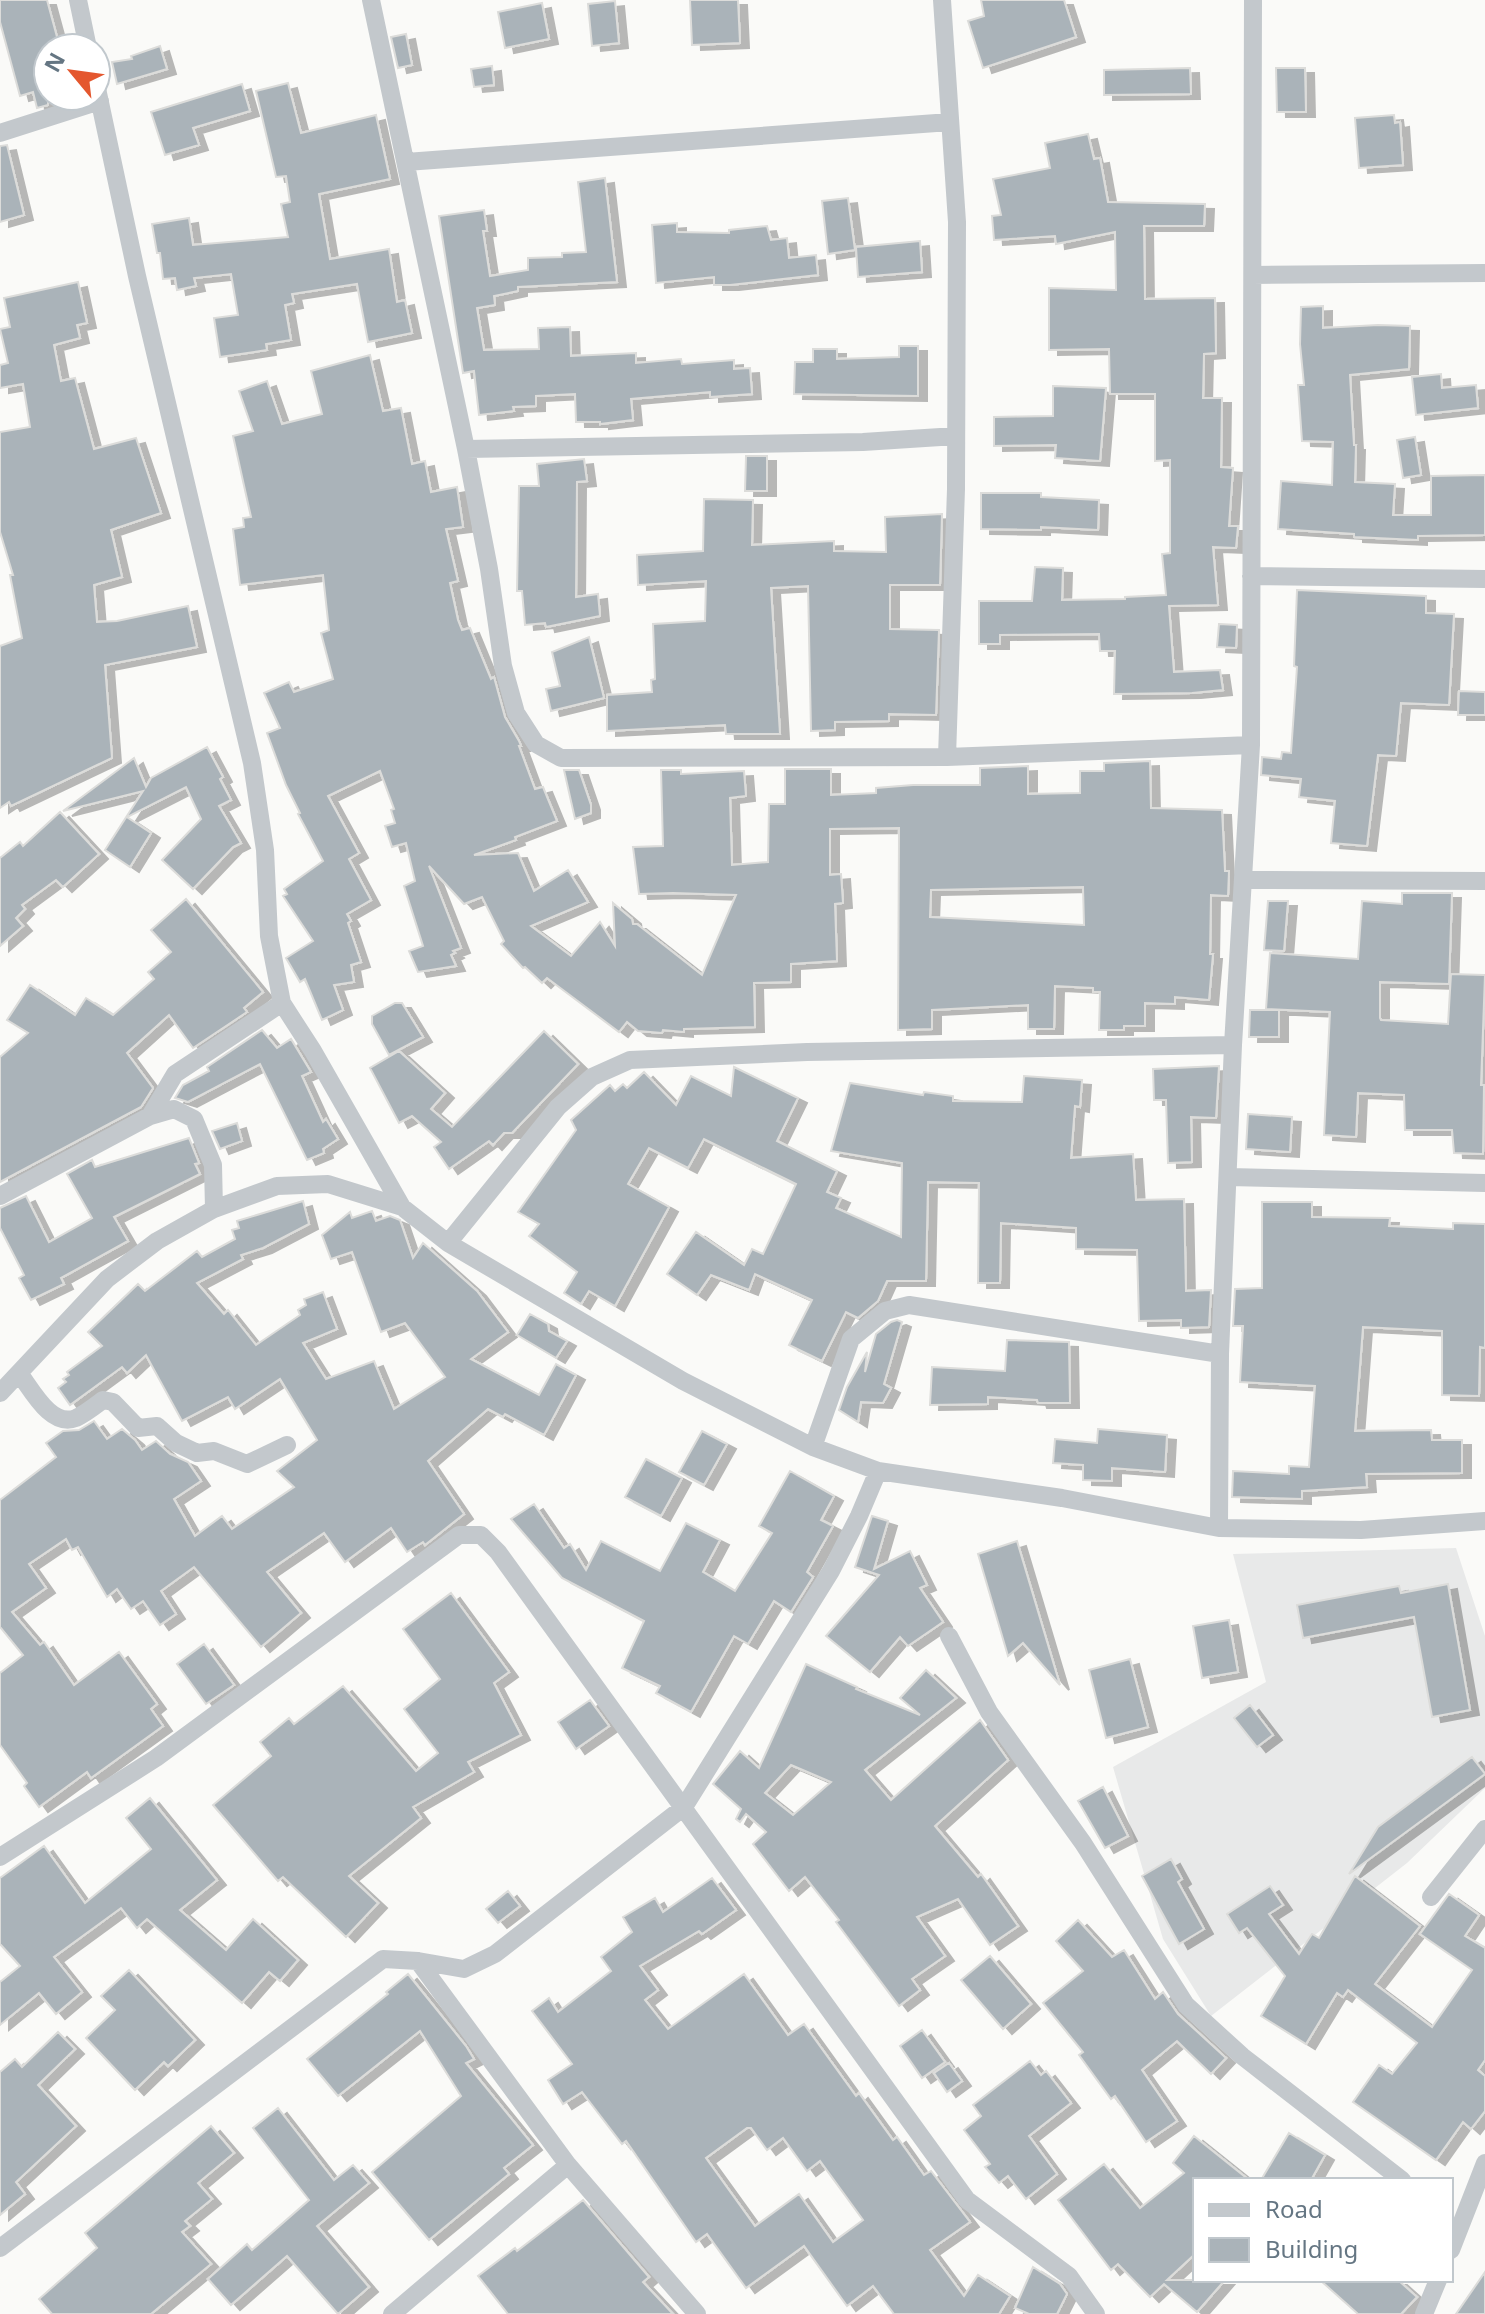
<svg xmlns="http://www.w3.org/2000/svg" width="1485" height="2314" font-family="'Noto Sans',sans-serif">
  <style>
    .built { fill: #e8e9e9 }
    .building { fill: #aab3b9; stroke: #dcdcda; stroke-width: 2; fill-rule: evenodd; filter: url(#shadow) }
    .lines { fill: none; stroke-linecap: round; stroke-linejoin: round }
    .street { stroke: #c3c8cc; stroke-width: 18 }
  </style>
  <defs>
    <filter id="shadow"><feDropShadow dx="9" dy="5" stdDeviation="0" flood-color="#0004"/></filter>
  </defs>
  <rect width="100%" height="100%" fill="#fafaf8"/>
  <!-- built -->
  <path class="built" d="M1456 1548 1485 1636V1788L1407 1863 1211 2016 1163 1939 1113 1767 1266 1682 1233 1554Z"/>
  <!-- building -->
  <path class="building" d="M0 0H47L60 48H48V105L37 108 33 92 20 96 0 22Z
    M690 0H738L740 43 692 45Z
    M981 0H1064L1076 37 983 68 968 21 984 16Z
    M615 1 619 43 592 46 588 4Z
    M542 3 549 39 505 48 498 12Z
    M406 34 412 65 398 68 391 37Z
    M160 46 167 69 117 84 112 62 132 59 131 56Z
    M492 66 494 85 474 87 471 69Z
    M1190 68 1191 94 1104 95V70Z
    M1276 68H1305L1306 112H1277Z
    M288 83 301 133 376 115 390 179 319 194 330 259 389 249 397 302 405 300 412 333 368 342 357 284 292 294 294 303 285 305 291 340 266 344 267 350 220 357 214 318 238 315 231 274 194 278 196 286 177 290 175 278 163 279 160 253H157L152 224 189 218 193 245 288 237 281 204 290 202 286 176 276 177 256 91Z
    M242 84 250 111 193 128 199 145 165 155 151 112Z
    M1394 115 1395 123 1400 122 1403 165 1359 168 1355 118Z
    M1088 134 1094 159 1100 158 1108 202 1205 204 1204 226H1144L1145 299 1215 298 1216 353 1204 354 1203 398H1222L1221 467 1233 468 1229 526H1238L1236 548 1213 547 1218 605 1169 606 1174 672 1220 670 1223 690 1192 693 1114 694 1115 651H1100L1099 634 1000 635V644H979V601H1032L1035 567 1063 568 1062 600 1125 599V597L1166 595 1162 554 1170 553V460L1155 461V394H1110L1109 349 1049 350V288L1116 290 1115 232 1056 244 1055 236 994 240 992 216 1001 215 993 179 1050 168 1045 143Z
    M7 145 24 215 0 222V146Z
    M605 178 617 282 518 287V291L494 296 495 305 477 308 484 350 539 349 538 328 570 327 571 356 636 353V363L681 359 682 364 734 360V369L750 368 752 394 710 397V392L631 399 633 420 600 424V422H576L575 394 536 396V406L513 407 514 411 479 415 474 371 463 373 439 216 484 210 487 231H483L490 276 528 270V258L562 257V253L586 252 578 182Z
    M848 198 855 250 828 254 822 201Z
    M677 223V232L729 233V230L767 226 771 240 787 238 789 258 816 255 818 275 730 285H714V277L656 283 652 225Z
    M920 241 922 272 858 277 856 247Z
    M78 282 87 323 77 325 80 338 54 345 61 381 75 378 94 449 136 438 161 513 111 530 122 577 94 585 97 622 117 621 188 606 197 647 105 665 112 758 11 806 9 802 0 808V646L22 638 10 575H13L0 532V432L30 427 23 384 0 388V365L8 363 0 329 10 327 4 298Z
    M1323 306V328L1378 325 1410 326 1409 369 1350 375 1354 445H1356L1355 482 1395 484 1393 515H1431V476L1485 475V535L1418 536V540L1354 537V534L1278 529 1281 481 1332 485 1333 442 1302 441 1298 385H1304L1300 344 1301 307Z
    M899 346H918V396L794 394 795 362H813V349H837V359L899 357Z
    M370 355 383 411 401 408 412 464 425 461 431 492 457 487 463 527 446 529 458 581 450 583 458 620 462 630 470 628 491 679 494 677 505 717 519 741 521 746H519L535 789 543 787 557 821 515 837 516 840 474 855 518 853 534 891 568 870 588 902 531 926 571 956 600 922 615 946 613 903 632 919 633 924H637L702 975 736 895 673 893 639 894 633 847 663 846 661 770H681V774L744 771 746 796 730 798 732 865 768 862 769 804H785V769H831V795L876 793V788L913 785H980V768L1028 766V794L1080 793V771H1104V763L1150 761 1151 808 1222 810 1225 871H1229L1228 896 1211 895 1210 954H1213L1209 1000 1175 997V1004L1145 1003V1026H1124V1030H1099L1100 992H1093V988L1055 986 1054 1029H1028V1005L932 1010V1029L898 1030 899 828 830 829V875L841 874 843 903 835 904 837 961 791 964V982L754 983 755 1027 684 1029V1032L663 1030 662 1033 638 1031 627 1022 619 1032 547 978 542 983 525 967 523 968 501 944 504 941 482 897 464 904 429 866 461 948 453 951 455 953 451 955 456 966 418 972 409 951 423 946 404 886 415 881 406 843 392 847 385 826 395 823 391 810 394 809 380 771 328 796 359 853 349 859 371 900 347 914 351 921 348 923 361 962 351 965 354 982 334 985 343 1010 322 1020 305 979 300 982 286 958 313 941 283 896 287 894 284 889 323 861 298 814 300 813 286 785 267 733 280 728 264 693 289 682 294 692 333 679 321 633 329 630 323 575 240 585 233 529 244 527 243 518 251 517 233 436 253 431 239 391 267 381 282 424 322 414 311 371ZM1083 887 1084 925 930 917 931 890Z
    M1441 374 1442 388 1476 385 1478 408 1416 415 1412 377Z
    M1053 386 1106 388 1100 461 1055 458 1056 445 994 446V417L1053 416Z
    M1415 437 1421 475 1403 478 1397 440Z
    M746 456H767V491H745Z
    M584 459 587 481 577 482 576 597 598 594 600 616 546 627 545 623 525 625 522 591H517L519 486H539L537 464Z
    M981 493H1041V497L1099 500 1098 530 1041 527V530L981 529Z
    M704 499 753 500 752 545 834 541V551L886 552 885 517 942 514 940 585H890V629L939 630 936 715 889 714V721L835 722V730L811 731 808 586 771 588 780 734H726L725 725 607 731V695L652 692 651 680 655 679 653 624 705 621 706 581 638 585 637 555 703 551Z
    M1297 590 1426 596V613L1454 614 1449 705 1401 703 1396 756 1378 755 1367 846 1331 843 1335 801 1299 797 1301 779 1261 775 1262 757 1281 759 1282 752 1291 753 1297 667 1294 666Z
    M1219 624 1237 625 1236 648 1217 647Z
    M589 637 604 698 551 711 546 689 560 686 552 652Z
    M1459 691 1485 692V715H1458Z
    M207 747 223 777 220 779 231 800 219 806 241 843 233 847 193 889 162 860 201 819 186 787 127 817 151 833 130 867 105 850 143 791 63 811 134 758 146 787 151 778Z
    M564 770H579L591 805V813L575 819Z
    M60 812 99 854 63 887 56 880 22 905 25 909 16 918 23 926 0 946V858L20 842 23 846Z
    M1402 893H1452L1449 984 1380 982V1018L1381 1020 1448 1024 1451 974 1485 975 1481 1085H1484L1483 1154 1454 1153 1452 1130H1405L1404 1095 1358 1093 1356 1137 1324 1135 1330 1012 1266 1009 1270 953 1358 959 1362 901 1402 904Z
    M186 899 263 992 244 1008 247 1012 193 1048 169 1015 127 1053 153 1088 141 1107 0 1182V1057L28 1033 7 1020 30 985 75 1015 86 998 113 1015 154 979 148 972 171 952 151 930Z
    M1268 901H1288L1284 951 1264 950Z
    M395 1003H402L423 1037 389 1055 372 1024V1016Z
    M1250 1010H1279V1037H1249Z
    M262 1030 277 1048 291 1039 311 1072 302 1076 323 1122 326 1119 338 1139 323 1149 324 1153 307 1160 260 1064 188 1102 175 1098 183 1085 209 1071 207 1067Z
    M544 1031 578 1064 512 1133H504L493 1145 489 1141 449 1169 434 1147 441 1142 412 1116 399 1123 370 1068 399 1051 445 1093 431 1109 452 1127Z
    M1219 1066 1216 1118 1191 1117 1192 1162 1168 1163 1166 1100H1154L1153 1069Z
    M734 1067 798 1098 777 1141 837 1171 827 1192 841 1198 836 1208 901 1237 902 1163 831 1151 850 1083 923 1095 924 1092 953 1096V1101L1022 1102 1024 1076 1082 1080 1080 1107 1075 1106 1071 1158 1133 1154 1136 1200 1184 1199 1186 1291 1211 1290 1209 1327 1181 1328V1320L1139 1321 1137 1250 1076 1249V1228L1001 1223 1000 1283H978L979 1183 928 1182 926 1281H887L878 1301 858 1318 846 1312 822 1361 789 1345 812 1300 755 1274 749 1290 711 1275 697 1295 667 1274 696 1232 744 1265 752 1249 763 1254 796 1184 704 1139 688 1168 649 1148 628 1184 669 1207 615 1306 589 1291 581 1304 564 1293 577 1272 529 1236 539 1224 518 1212 576 1130 571 1120 610 1085 615 1091 623 1084 627 1088 644 1072 676 1105 691 1076 731 1096Z
    M1248 1114 1292 1117 1290 1152 1246 1149Z
    M237 1123 242 1141 220 1149 212 1131Z
    M189 1138 199 1163 195 1164 200 1174 114 1217 128 1241 61 1278 64 1284 31 1300 19 1278 24 1275 0 1228V1208L26 1196 49 1242 92 1218 67 1174 92 1160 95 1167Z
    M303 1201 309 1224 263 1248 241 1255 243 1259 197 1283 224 1314 228 1310 256 1345 300 1315 298 1310 306 1305 304 1299 323 1292 337 1329 303 1343 326 1379 374 1361 394 1409 445 1377 405 1323 381 1332 352 1252 331 1259 322 1235 350 1212 352 1218 372 1211 376 1221 390 1216 400 1220 413 1258 423 1243 477 1291 508 1332 471 1359 539 1395 556 1364 576 1375 544 1435 505 1414 503 1417 488 1409 428 1461 464 1514 425 1545 423 1542 407 1552 391 1528 345 1562 324 1533 267 1572 301 1613 261 1647 194 1567 161 1591 176 1614 160 1625 143 1601 131 1609 117 1589 107 1597 78 1547 72 1550 66 1539 29 1564 46 1588 12 1612 40 1645 44 1642 74 1685 119 1652 157 1704 151 1709 163 1726 91 1778 87 1772 39 1807 24 1786 27 1783 0 1745V1673L23 1655 0 1627V1500L56 1457 46 1443 63 1431 79 1430 94 1421 107 1439 122 1429 135 1440 142 1450 156 1441 170 1454 188 1462 201 1481 174 1499 195 1536 222 1516 232 1529 294 1487 277 1471 317 1440 280 1379 235 1409 228 1397 182 1421 146 1355 127 1373 122 1367 70 1405 58 1388 66 1382 63 1379 69 1375 67 1372 102 1346 88 1332 138 1284 145 1291 197 1251 202 1257 235 1239 232 1230 239 1228 237 1221Z
    M1262 1202H1312V1217L1390 1218 1389 1226 1453 1229V1223L1485 1224V1348L1480 1347 1479 1396 1442 1395V1331L1363 1327 1355 1431 1431 1430 1432 1440H1462V1473L1366 1474 1367 1487 1302 1491V1499L1232 1497 1233 1471 1289 1474V1466L1309 1467 1315 1386 1240 1382 1243 1326H1233L1235 1289 1262 1288Z
    M530 1314 548 1324 549 1331 567 1341 556 1358 517 1335Z
    M897 1320 902 1322 884 1384 891 1388 883 1403 861 1402 858 1422 839 1410 847 1387 867 1352 865 1372 876 1334 891 1322Z
    M1007 1340 1069 1342 1070 1403H1038L1037 1400 988 1397V1404L930 1405 932 1367 1005 1371Z
    M1098 1429 1167 1435 1165 1472 1112 1468V1481L1083 1480V1465L1053 1463 1055 1439 1097 1443Z
    M702 1431 727 1444 704 1485 679 1472Z
    M646 1459 682 1478 661 1516 625 1497Z
    M790 1471 834 1496 821 1520 833 1526 807 1572 813 1577 791 1612 774 1601 748 1644 734 1636 691 1712 656 1693 660 1686 622 1668 644 1621 562 1578 511 1519 534 1504 564 1548 570 1544 586 1570 601 1541 660 1571 686 1523 720 1540 703 1572 735 1591 772 1533 759 1526Z
    M872 1516 888 1521 874 1569 910 1551 927 1585 920 1588 943 1622 908 1646 900 1637 870 1672 826 1636 879 1575 855 1567Z
    M1017 1541 1060 1685 1023 1643 1008 1656 978 1554Z
    M1448 1584 1470 1710 1432 1717 1414 1617 1303 1638 1297 1605 1399 1586 1401 1593Z
    M451 1593 509 1672 494 1683 521 1735 468 1762 474 1772 413 1807 421 1818 349 1876 378 1903 346 1937 283 1877 278 1881 213 1805 271 1756 260 1742 289 1718 294 1724 343 1686 416 1771 438 1753 404 1709 440 1679 403 1629Z
    M1229 1620 1238 1672 1202 1678 1193 1626Z
    M204 1644 234 1685 206 1704 177 1664Z
    M1130 1659 1148 1727 1106 1738 1089 1670Z
    M806 1664 857 1687 856 1689 920 1715 900 1698 926 1670 956 1698 865 1770 891 1800 980 1720 1008 1760 935 1826 978 1877 981 1874 1018 1926 990 1945 958 1899 917 1917 945 1956 912 1979 920 1990 899 2006 836 1922 839 1920 805 1877 789 1891 753 1844 766 1832 746 1814 740 1822 736 1819 741 1809 713 1784 740 1751 759 1768ZM791 1765 831 1782 793 1815 765 1793Z
    M590 1700 609 1726 576 1749 558 1722Z
    M1250 1705 1273 1735 1257 1747 1234 1718Z
    M1472 1757 1485 1774 1349 1874 1378 1827Z
    M1103 1787 1128 1836 1105 1848 1078 1801Z
    M150 1798 217 1880 180 1910 226 1950 253 1919 298 1960 280 1981 269 1972 242 2003 147 1919 137 1928 121 1908 54 1957 82 1992 56 2014 39 1993 0 2025V1982L20 1966 0 1944V1878L44 1846 85 1903 151 1849 126 1818Z
    M1171 1859 1182 1879 1178 1882 1204 1929 1179 1944 1142 1876Z
    M1355 1876 1420 1926 1375 1984 1432 2027 1472 1970 1420 1934 1449 1894 1479 1915 1465 1936 1485 1948V2060L1478 2070 1485 2076V2111L1471 2129 1463 2122 1436 2160 1353 2102 1379 2065 1392 2074 1417 2043 1348 1990 1343 1997 1337 1993 1306 2044 1261 2016 1285 1976 1247 1928 1239 1933 1227 1914 1270 1886 1283 1905 1269 1914 1299 1954 1312 1934 1319 1938Z
    M712 1878 736 1910 702 1934 699 1931 640 1966 658 1990 645 2000 668 2029 744 1974 788 2035 804 2024 856 2096 859 2093 893 2140 897 2137 924 2175 931 2171 970 2222 930 2250 964 2296 978 2275 1010 2296 999 2314H894L873 2286 847 2306 804 2246 746 2288 707 2234 696 2242 626 2141 622 2144 582 2092 563 2104 548 2080 572 2064 532 2011 549 1998 558 2012 611 1971 601 1957 632 1932 623 1917 655 1898 663 1912ZM747 2128H751L767 2150 783 2138 807 2171 820 2161 863 2220 833 2242 799 2194 755 2226 706 2158Z
    M508 1891 520 1906 498 1923 486 1909Z
    M1078 1920 1112 1957 1124 1950 1155 1999 1163 1992 1178 2014 1226 2058 1211 2074 1177 2041 1142 2070 1177 2121 1146 2142 1115 2096 1111 2099 1079 2055 1083 2052 1043 2003 1083 1971 1056 1941Z
    M990 1956 1031 2004 1003 2029 961 1980Z
    M129 1970 195 2040 168 2066 164 2062 135 2090 86 2038 115 2010 101 1996Z
    M408 1974 466 2046 474 2059 466 2063 533 2145 504 2168 509 2174 429 2240 372 2172 461 2096 420 2031 338 2096 307 2059 388 1994 386 1992Z
    M922 2030 945 2062 922 2078 900 2046Z
    M58 2032 75 2049 38 2085 76 2126 16 2182 25 2194 0 2215V2072L15 2059 22 2067Z
    M1030 2061 1041 2075 1046 2071 1071 2103 1029 2136 1057 2174 1026 2199 1008 2176 999 2183 985 2167 990 2164 964 2130 981 2116 973 2105Z
    M949 2063 962 2081 947 2092 934 2073Z
    M278 2108 334 2180 353 2165 369 2183 317 2226 369 2287 338 2314 287 2256 231 2305 208 2279 247 2244 252 2250 309 2200 253 2128Z
    M211 2126 234 2153 198 2183 212 2199 185 2221 190 2226 182 2232 211 2264 151 2314H52L39 2299 97 2248 85 2233Z
    M1289 2133 1325 2155 1311 2180H1261Z
    M1194 2136 1249 2180H1195V2254L1167 2280H1225L1197 2312 1164 2284 1150 2297 1118 2264 1111 2270 1058 2200 1104 2164 1140 2208 1184 2173 1173 2163Z
    M583 2200 649 2277 643 2282 673 2314H508L478 2276 515 2248 517 2251Z
    M1033 2267 1060 2284 1067 2294 1057 2314H1029L1015 2308Z
    M1485 2272V2314H1456Z
    M1320 2280H1398L1417 2297 1401 2314H1358Z"/>
  <g class="lines">
    <!-- street -->
    <path class="street" d="M78 0 88 48
      M371 0 466 449 489 569 503 666 516 713 536 744 561 758 947 757 1251 745
      M942 0 957 222 956 489 947 757
      M96 84 137 276 252 763 265 850 269 936 282 1003 313 1051 402 1207
      M0 133 100 101
      M406 162 950 122
      M1253 275 1485 273
      M466 449 863 442 956 436
      M1251 576 1485 579
      M1243 880 1485 881
      M150 1116 175 1074 282 1003
      M1229 1177 1485 1183
      M0 1196 150 1116 174 1109 194 1119 213 1165 214 1209
      M448 1243 558 1107 592 1077 630 1060 807 1052 1233 1045 1251 745 1253 0
      M19 1373C32 1390 51 1428 76 1418 85 1414 95 1406 103 1400L113 1402 138 1428 157 1426 176 1443 197 1453 214 1451 247 1464 287 1445
      M0 1393 107 1279 157 1241 214 1209 277 1186 328 1184 402 1207 448 1243 683 1381 813 1447 878 1471 1062 1498 1219 1528 1361 1530 1485 1521
      M813 1447 851 1339 885 1311 909 1305 1220 1354
      M1219 1528 1220 1354 1233 1045
      M949 1636 989 1712 1083 1843 1186 2005 1242 2056 1402 2180
      M0 1857 156 1758 459 1535H481L498 1552 967 2200 1069 2276 1096 2314
      M1431 1897 1485 1829
      M418 1961 568 2165 697 2314
      M0 2248 383 1959 418 1961 464 1969 495 1954 684 1807 831 1571 859 1516 878 1471
      M1451 2250 1485 2163
      M392 2314 568 2165
      M1424 2314 1438 2280"/>
  </g>
  <!-- legend -->
  <rect x="1193" y="2178" width="260" height="104" fill="#ffffff" stroke="#c1c8cd" stroke-width="2"/>
  <rect x="1209" y="2204" width="40" height="12" fill="#c3c8cc" stroke="#c1c8cd" stroke-width="2"/>
  <text x="1265" y="2218" font-size="24" fill="#657683">Road</text>
  <rect x="1209" y="2238" width="40" height="24" fill="#aab3b9" stroke="#c1c8cd" stroke-width="2"/>
  <text x="1265" y="2258" font-size="24" fill="#657683">Building</text>
  <!-- north arrow -->
  <g transform="translate(72 72) rotate(299)"><circle r="38" fill="#ffffff" stroke="#c1c8cd" stroke-width="2"/>
  <path d="M0-6L14 30L0 20L-14 30Z" fill="#e4572e"/>
  <text y="-12" font-size="22" font-weight="bold" text-anchor="middle" fill="#657683">N</text>
  </g>
</svg>
